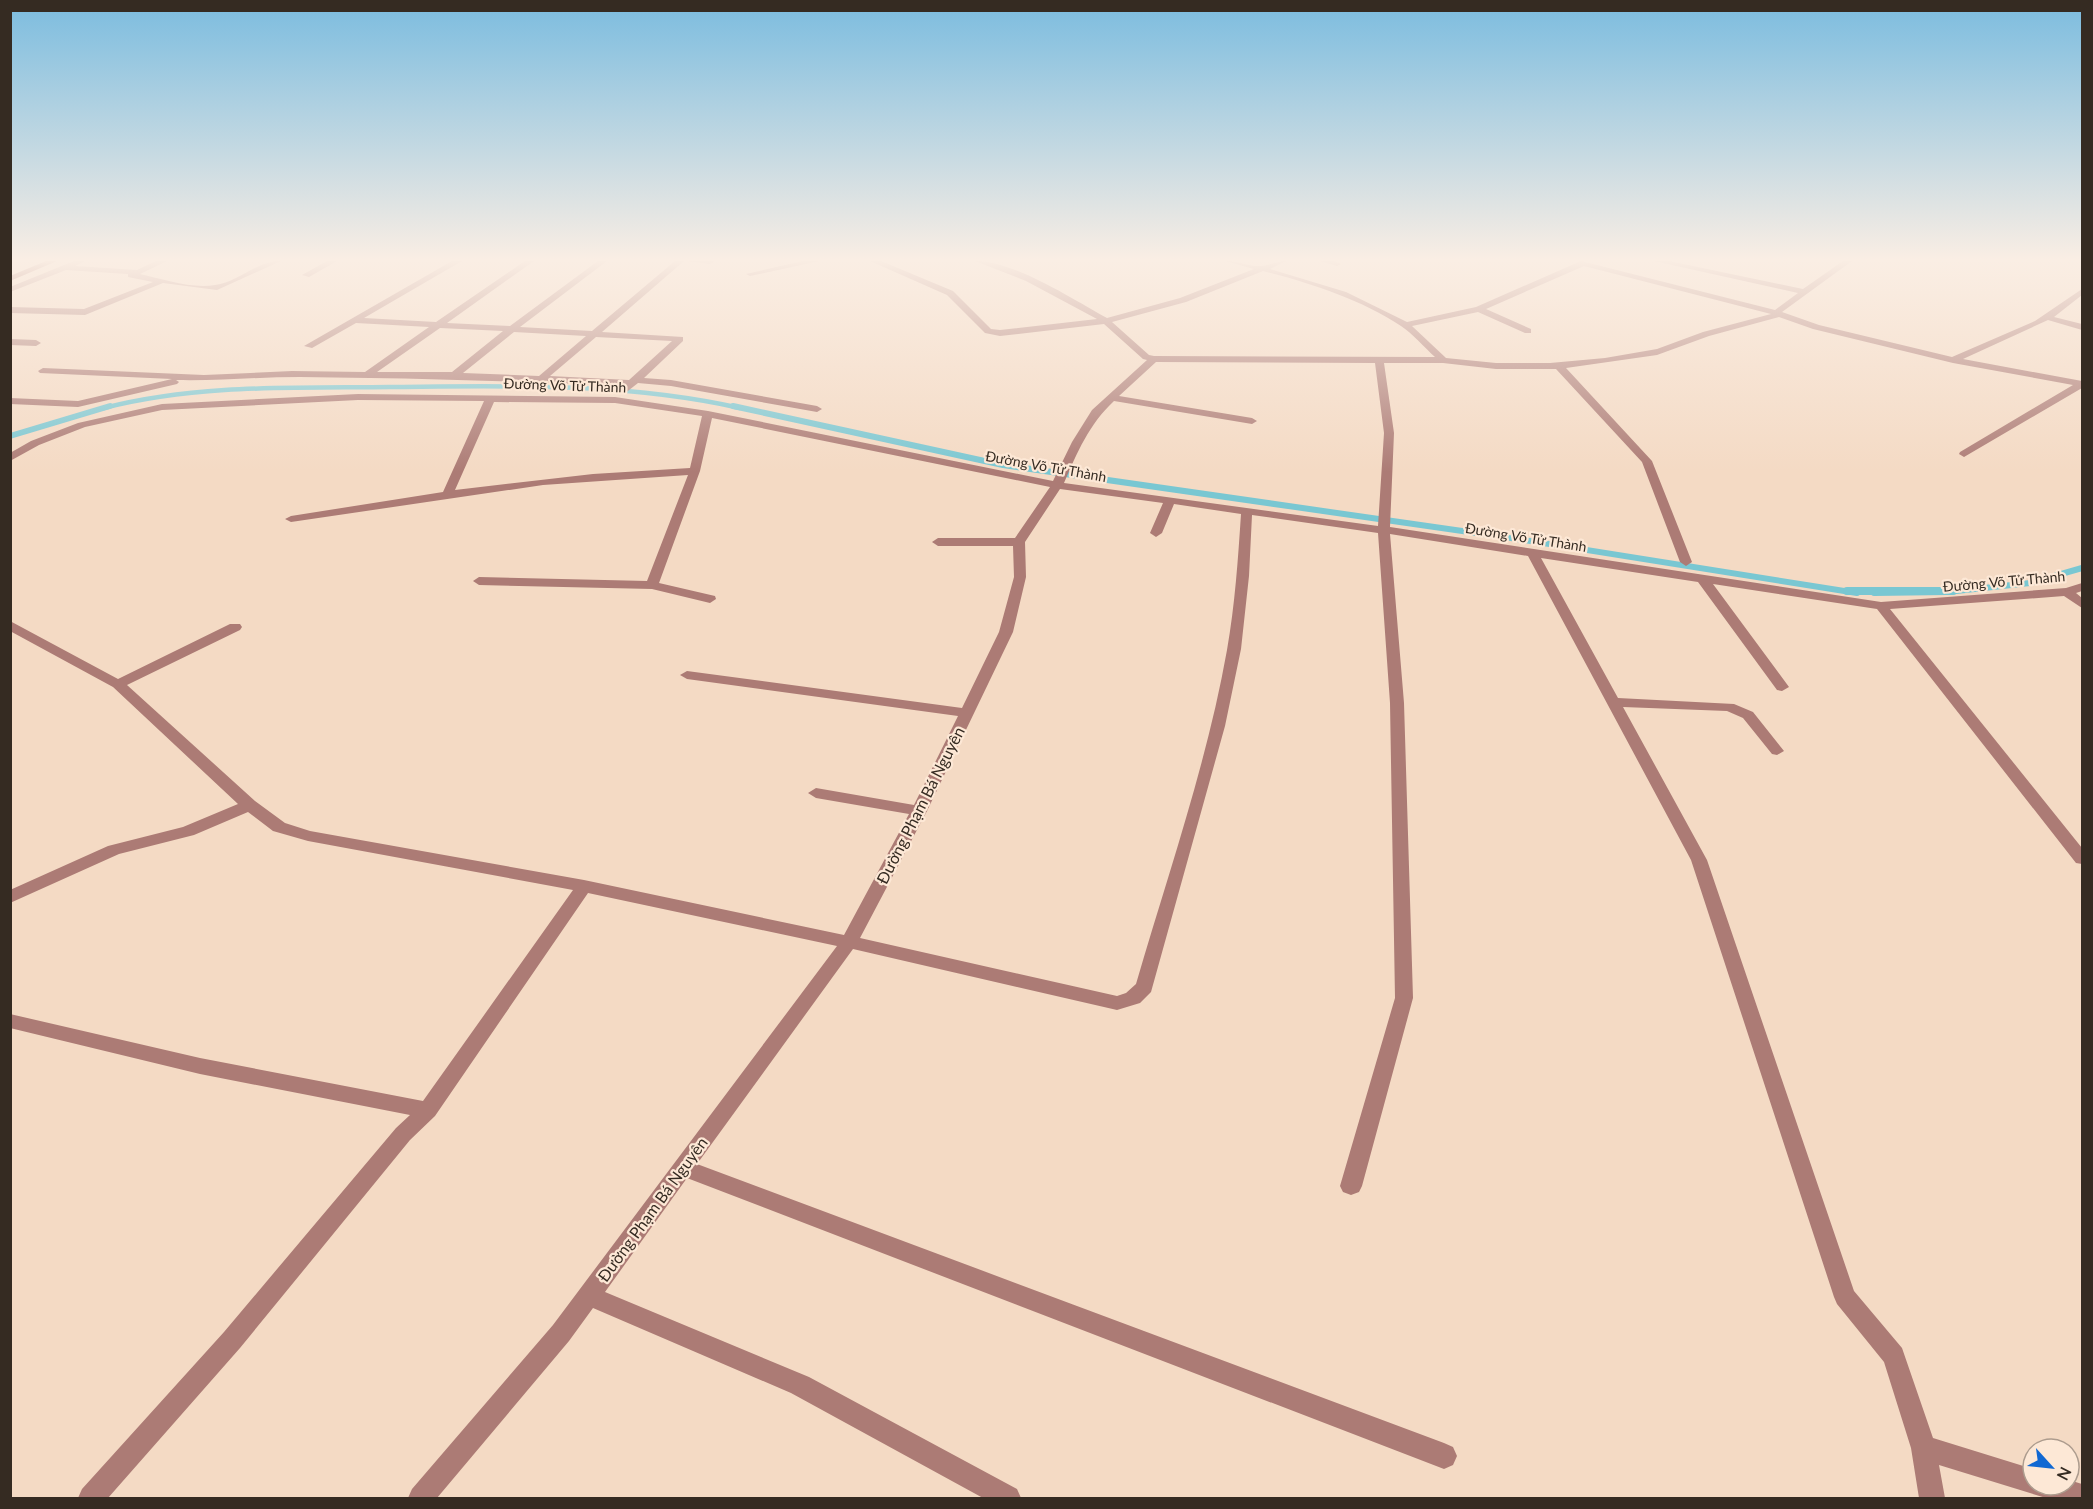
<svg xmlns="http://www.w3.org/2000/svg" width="2093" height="1509" font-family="Lato,sans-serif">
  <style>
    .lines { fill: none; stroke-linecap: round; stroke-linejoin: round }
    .stream-far2 { stroke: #79c7d2; stroke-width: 4.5 }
    .stream-far1 { stroke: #79c7d2; stroke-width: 6 }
    .stream { stroke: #79c7d2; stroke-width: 8 }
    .minor { fill: #ac7b75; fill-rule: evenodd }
    .major { fill: #76231e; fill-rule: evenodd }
    .labels { text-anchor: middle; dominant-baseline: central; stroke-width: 4.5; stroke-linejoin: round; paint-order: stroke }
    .far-street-label { font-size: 14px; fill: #352b22; stroke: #fde8d6 }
    .street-label { font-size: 16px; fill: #352b22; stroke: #fde8d6 }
  </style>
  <rect width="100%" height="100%" fill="#f4dac4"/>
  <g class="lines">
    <!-- stream-far2 -->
    <path class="stream-far2" d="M104 408C198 384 294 388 390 387 507 386 624 382 740 408"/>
    <!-- stream-far1 -->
    <path class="stream-far1" d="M733 406 1003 465 1511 538 1857 593
      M10 436 110 406
      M1874 593 1947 592 2030 583 2082 568"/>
    <!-- stream -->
    <path class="stream" d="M1847 591H1953"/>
    <!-- minor -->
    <path class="minor" d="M74 261H85L75 266 137 270 156 261H167L140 274C163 279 191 289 215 285 238 282 256 261 281 261L217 290 163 283 85 315 10 313V307L84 309 153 282 128 277V274L66 270 10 292V287Z
      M327 261H337L309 277 302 275Z
      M452 261H462L364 318 436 322 525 261H534L447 323 510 326 598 261H607L520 327 592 331 675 261H684L602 332 683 337V341L644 378 671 380 817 406 822 409 817 412 671 386 638 383 624 394 619 391 624 386C516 381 407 378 300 377 258 377 217 381 176 380L179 382 177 384 78 407 10 404V398L78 401 172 379 40 373 38 371 43 368 204 375 292 371 365 372 429 327 356 323 312 348 304 346ZM440 328 503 331 452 372H377ZM514 332 586 336 539 376 463 373ZM596 337 672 341 629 380 550 376Z
      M686 261H713L714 262 710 264Z
      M803 261H819L750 276 746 274Z
      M870 261H881L953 291 991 329 1000 330 1097 319 1026 281 975 261C1015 261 1072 299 1107 318L1180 298 1254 269 1225 261C1237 261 1250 267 1261 266 1269 266 1277 261 1286 261L1270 269 1346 292 1407 322 1476 307 1581 261 1775 310 1798 293 1654 261H1669L1803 289 1843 261H1852L1782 312 1819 325 1952 357 2035 321 2082 289V295L2054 317 2082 324V330L2048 320 1963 359 2082 381V388L1964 457 1959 454 1960 452 2073 385 1953 363 1813 329 1779 317 1709 336 1657 355 1566 368 1652 461 1692 562 1686 566 1680 562 1642 462 1556 369H1496L1443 363H1384L1394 433 1390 527 1881 602 2066 588 2082 583V591L2076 593 2082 598V608L2064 596 1890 609 2082 848V864L2076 863 1877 609 1713 584 1789 687 1782 691 1777 690 1698 582 1541 558 1618 698 1734 704 1753 712 1784 751 1777 755 1772 754 1743 718 1727 711 1623 707 1707 860 1854 1291 1902 1348 1933 1438 2033 1469V1485H2069V1480L2082 1484V1498H2046L1939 1465 1945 1498H1919L1911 1448 1884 1362 1837 1304 1834 1297 1691 860 1528 556 1390 534 1404 703 1413 998 1362 1186 1359 1192 1351 1195 1343 1192 1340 1186 1395 998 1390 703 1378 533 1252 515 1249 576 1241 649 1225 726 1151 992 1140 1003 1117 1010 853 949 697 1164 1444 1443 1453 1447 1457 1456 1453 1465 1444 1469 687 1178 605 1292 809 1377 1017 1489 1021 1498H983L791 1393 593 1308 569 1341 437 1498H408L412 1489 553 1325 837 946 588 893 435 1116 410 1140 240 1348 108 1498H78L82 1489 224 1332 396 1128 410 1115 200 1074 10 1028V1014L200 1058 423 1101 573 890 308 841 273 831 248 812 194 835 119 854 10 903V890L108 846 183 827 238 804 113 687 10 631V621L118 679 230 624H240L242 627 240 630 127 685 255 801 285 823 310 831 584 880 844 935 909 814 816 798 808 793 816 788 914 805 958 716 687 679 680 675 687 671 962 708 999 632 1014 577 1013 546H938L932 542 938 538H1015L1050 487 712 418 700 471 659 583 715 596 716 599 710 603 652 589 479 585 473 581 479 577 647 581 688 475 543 485 291 522 285 519 291 516 443 492 484 401 358 400 162 410 85 427 39 445 10 461V453L31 441 78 423 162 404 358 394 615 397 708 411 1053 481 1072 442 1092 410 1147 360 1143 359 1104 324 1000 336 985 333 947 295ZM1584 266 1771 314 1703 332 1657 349 1605 358 1550 363H1496L1446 358 1412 326 1478 312 1525 333H1531V329L1486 309ZM1263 271C1310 283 1360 299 1401 326 1413 334 1424 347 1435 357L1154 356 1149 355 1112 322 1186 302ZM1156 362 1375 363 1384 433 1378 526 1064 483C1077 453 1089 424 1114 401L1252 424 1257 421 1252 418 1119 396ZM494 402 615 403 702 416 690 468 593 474 455 490ZM1060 489 1163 503 1150 533 1156 537 1162 533 1174 504 1241 514C1238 559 1235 605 1227 650 1207 763 1168 874 1136 984L1126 993 1117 996 860 938 927 811 1013 632 1026 577 1025 542Z
      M1320 261H1334L1341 264 1337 266Z
      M10 339 36 340 41 343 36 346 10 345Z"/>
    <!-- major -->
    <path class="major" d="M46 261H57L10 281V276Z"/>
  </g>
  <!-- sky -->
  <linearGradient id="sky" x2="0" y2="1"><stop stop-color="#7bbcdf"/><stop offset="0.55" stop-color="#faeee4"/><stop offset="1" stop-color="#faeee4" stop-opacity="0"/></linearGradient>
  <rect width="2093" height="472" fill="url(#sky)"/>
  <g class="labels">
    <!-- far-street labels -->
    <g class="far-street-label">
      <text transform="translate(565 385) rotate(2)">Đường Võ Tử Thành</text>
      <text transform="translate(1046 466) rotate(10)">Đường Võ Tử Thành</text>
      <text transform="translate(1526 537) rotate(9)">Đường Võ Tử Thành</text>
      <text transform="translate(2004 581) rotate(-5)">Đường Võ Tử Thành</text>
    </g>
    <!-- street labels -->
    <g class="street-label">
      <text transform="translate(920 805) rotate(-63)">Đường Phạm Bá Nguyên</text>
      <text transform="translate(652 1209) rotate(-54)">Đường Phạm Bá Nguyên</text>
    </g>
  </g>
  <!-- border -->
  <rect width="2093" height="1509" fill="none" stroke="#352b22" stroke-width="24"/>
  <!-- north arrow -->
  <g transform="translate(2051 1467) rotate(117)"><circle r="28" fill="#fde8d6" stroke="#ad9c8e" stroke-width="1.5"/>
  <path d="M0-4.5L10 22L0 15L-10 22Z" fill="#1168d2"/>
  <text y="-9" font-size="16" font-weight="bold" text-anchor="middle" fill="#352b22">N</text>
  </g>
</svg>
